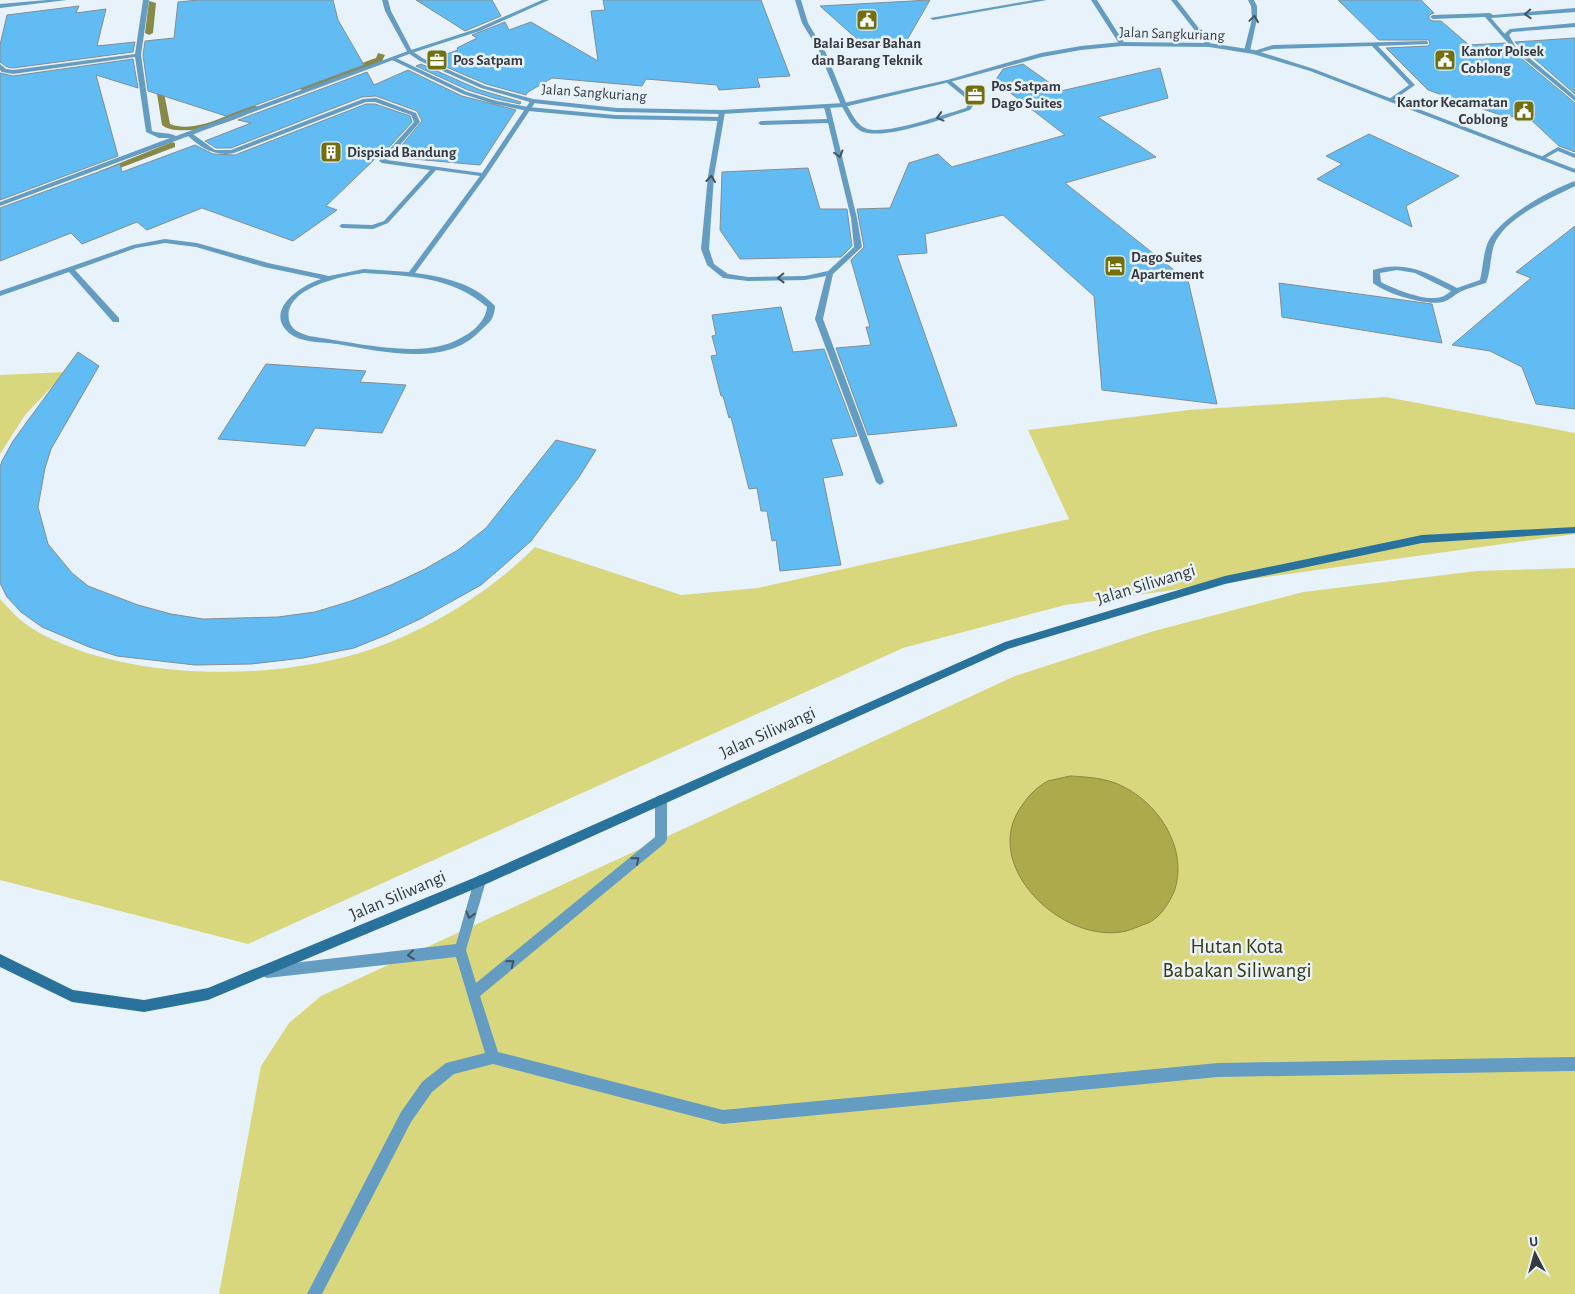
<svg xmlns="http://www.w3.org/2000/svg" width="1575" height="1294" font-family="'Alegreya Sans',sans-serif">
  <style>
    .green { fill: #d9d77d }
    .water { fill: #acaa4a; stroke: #898947 }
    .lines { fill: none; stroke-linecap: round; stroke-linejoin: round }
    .stream { fill: #898947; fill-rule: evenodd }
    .building { fill: #61bcf4; stroke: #828d94 }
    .service { fill: #659dc2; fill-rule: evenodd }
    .pedestrian { fill: #659dc2; fill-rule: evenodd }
    .minor { fill: #659dc2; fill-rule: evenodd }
    .tertiary { fill: #659dc2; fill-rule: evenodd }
    .secondary { fill: #29729c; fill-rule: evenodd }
    .oneway { stroke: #425460 }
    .labels { text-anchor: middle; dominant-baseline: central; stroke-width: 5; stroke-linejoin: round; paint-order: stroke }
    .far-street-label { font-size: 15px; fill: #373b3f; stroke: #e7f2fb }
    .far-poi-label { font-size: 15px; font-weight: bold; fill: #373b3f; stroke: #e7f2fb; text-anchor: start }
    .street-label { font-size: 18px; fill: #373b3f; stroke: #e7f2fb }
    .near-park-label { font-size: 21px; fill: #39380f; stroke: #e7f2fb }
  </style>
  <rect width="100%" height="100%" fill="#e7f2fb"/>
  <!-- green -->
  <path class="green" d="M66 372 25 415 0 454V375Z
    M1386 397 1575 433V534L1065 605 903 648 248 944 0 880V599C10 610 20 621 33 629 121 682 274 682 369 650 430 629 489 593 535 547L681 595 758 588 1069 519 1028 430 1189 410Z
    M1575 568V1294H219L261 1066 289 1023 321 996 1015 676 1154 631 1303 592 1477 571Z"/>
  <!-- water -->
  <path class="water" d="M1070 776C1088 777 1106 778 1122 786 1160 804 1189 851 1174 892 1169 903 1160 918 1148 923 1141 925 1134 929 1126 931 1063 946 977 864 1023 804 1029 795 1038 786 1048 781 1055 779 1063 778 1070 776Z"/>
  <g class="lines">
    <!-- stream -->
    <path class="stream" d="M149 1 156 3 153 33 149 35 145 33Z
      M378 53 385 55 382 61 376 64 306 91 299 89 370 60 376 58Z
      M154 75 161 77 170 124C195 134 229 114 252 105L259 107C243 120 179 140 162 125Z
      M172 142 175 143V147L107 173H101L100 171Z"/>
  </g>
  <!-- building -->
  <path class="building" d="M198 0H333L338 20 364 65 226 116 148 91 143 55 145 41 174 38 178 2Z
    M416 0H492L501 16 465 31Z
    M603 0H761L790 76 757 78 760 87 719 90 717 85 646 79 642 86 552 78 528 92 526 95 486 84 430 60 458 50 457 48 477 38 472 35 505 22 509 30 531 22 598 61 591 11 605 10Z
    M930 0 907 40 867 48 820 6Z
    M1338 0H1421L1434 13 1429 15V19L1433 21H1441L1469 45 1505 43 1510 49 1575 103V152L1559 146 1527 116 1506 117 1428 90 1386 48 1428 46 1430 44 1429 40H1379Z
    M79 6 76 13 106 9 97 46 135 42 133 52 13 68 7 67 0 62V45L7 15Z
    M1575 38V94L1515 42Z
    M133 59 138 88 96 75 118 156 0 200V73L13 76Z
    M421 64 480 90 521 102 520 104 497 99 468 90 416 66Z
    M1023 64 1061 91 1160 68 1168 98 1098 117 1156 157 1065 183 1179 274 1187 276 1217 404 1102 390 1094 296 1003 215 925 234 927 253 897 255 957 426 868 435 836 348 871 345 866 327H870L851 260 864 247 857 209 890 208 909 163 938 154 952 167 1065 135 995 81 1003 69Z
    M408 70 462 96 516 110 480 165 392 157 422 121 417 111 376 96 362 97 231 148H216L205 141 251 123 238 120 367 72 374 85Z
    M366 104H375L410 116 412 122 381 156H378L326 206 337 210 293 241 202 208 147 230 137 222 82 244 71 233 0 261V208L120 164 122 172 195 145 213 154 235 155Z
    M1369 134 1459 176 1406 206 1412 227 1317 179 1342 164 1326 156Z
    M808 168 820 209H847L852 246 841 257 740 259 720 230 722 172Z
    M1575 226V409L1536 404 1522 367 1490 351 1452 345 1531 278 1516 272Z
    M1279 283 1432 304 1442 343 1282 317Z
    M781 307 793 352 824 349 857 436 831 439 843 475 823 478 841 565 780 571 776 540 772 541 767 511H761L757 488 749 489 731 417 729 418 723 396H721L711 356 717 355 712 336 716 335 712 315Z
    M78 352 99 366 51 449 45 468 38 507 48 544 72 573 88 586 138 605 171 614 203 619 278 617 315 612 351 601 391 585 425 569 458 550 486 528 556 440 596 450 579 477 531 541 503 566 481 585 420 619 386 635 354 648 303 658 251 664 195 665 117 656 89 647 42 627 21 612 7 597 0 583V467L2 461 13 441Z
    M266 364 366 371 360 382 406 385 382 433 315 428 305 446 218 439Z"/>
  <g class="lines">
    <!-- service -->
    <path class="service" d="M1034 0H1047L933 20 930 18Z
      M1091 0H1097L1125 44 1124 45H1120Z
      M1171 0H1177L1211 44V46H1207Z
      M1426 41 1428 42V44L1378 46 1415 85 1391 102 1389 101V99L1409 85 1372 46 1273 49 1254 54 1251 52 1273 45Z
      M946 80H950L972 98 975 103 970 110C947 117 880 143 859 130 851 125 846 113 841 105L846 104C851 112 856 124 865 128 882 137 945 114 966 108L969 103 968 100 946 82Z
      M376 98 416 113 420 122 387 160 482 173 531 100 536 101 486 176 415 273C444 277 474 283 495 306 494 320 490 322 480 331 446 368 380 351 337 344 322 342 301 343 289 333 263 310 302 285 321 279L264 267 196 247 165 243 136 248 75 270 119 318V322H113L69 272 0 296V291L133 245 165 239 197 243 268 263 329 276 364 269 409 272 480 176 436 170 388 223 373 229 342 228 339 226 342 224 372 225 384 221 430 170 382 163 379 161 414 122 411 115 375 102H366L234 153C214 157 199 147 185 133L190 132 215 150H231L363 99ZM364 273C409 276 451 276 487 307 486 318 478 327 468 334 459 339 450 344 440 346 405 355 345 341 309 336 300 333 291 330 289 320 283 288 342 276 364 273Z
      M827 105 830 107 857 218 862 247 833 274 823 319 884 482 880 485 876 482 815 319 826 276 805 280 748 281 723 278 707 265 701 249 708 176 719 112 722 110 725 112 714 176 709 249 714 264 728 274 748 277 805 276 828 271 854 247 851 218 828 123 761 125 758 123 761 121 827 119 824 107Z
      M1558 147 1575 154V158L1558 151 1544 159 1539 158Z
      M1575 181V186C1550 199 1505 217 1494 245 1490 257 1491 271 1486 283 1477 286 1468 288 1460 292 1454 295 1450 300 1443 302 1427 306 1386 294 1373 283V270C1406 260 1428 273 1457 288L1480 280C1483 268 1483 254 1488 242 1500 217 1550 190 1575 181ZM1397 270 1415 273 1451 291C1448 293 1445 296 1441 297 1426 302 1394 289 1381 282L1380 273Z
      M661 795 665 796 667 800V839L665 843 480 996 498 1052 723 1110 1218 1063 1575 1057V1071L1218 1077 723 1124 493 1064 454 1074 432 1092 411 1122 322 1294H307L401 1112 422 1082 446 1063 485 1053 456 957 267 978 263 976 261 972 263 968 267 966 456 944 474 881 476 877 480 875 484 877 486 881 466 950 476 983 655 837V800L657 796Z"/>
    <!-- pedestrian -->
    <path class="pedestrian" d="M392 58H396L467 92 497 101 528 107 615 115 720 117 723 119 720 121 615 119 528 111 494 104 463 94 392 60Z"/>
    <!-- minor -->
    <path class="minor" d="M47 0H67L0 8V4Z
      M143 0H149L141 55 152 131C160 134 169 132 176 136L408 51 476 29 542 0H549L480 31 412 53 0 206V202L170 138H159L146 132 135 57 13 74 2 72 0 70V64L6 69 13 70 135 54Z
      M795 0H801L808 23 825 51 847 105 846 106 841 105 819 51 802 23Z
      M1248 0H1254L1257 6V19L1250 51 1247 53 1244 51 1252 19 1251 6Z
      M1575 8V12L1491 18 1510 40 1507 42 1485 17 1433 19 1430 17 1433 15 1490 13 1493 15Z"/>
    <!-- tertiary -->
    <path class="tertiary" d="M382 0H388L391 11 412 51 424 59 485 86 533 99 617 108 722 110 844 103 947 80 1041 53 1081 46 1122 42 1209 43 1254 50 1314 69 1575 169V173L1310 71 1253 54 1209 47 1122 46 1081 50 1042 57 950 82 844 107 722 114 617 112 533 103 481 88 420 61 408 53 385 11Z
      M1575 23V27L1512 32 1509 35 1515 46 1575 96V101L1511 48 1503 35 1510 29Z"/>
    <!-- secondary -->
    <path class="secondary" d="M1575 527V533L1422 543 1225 584 1008 649 484 885 208 1000 144 1012 72 1002 0 967V954L73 990 144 1000 208 988 476 877 1005 642 1225 576 1422 535Z"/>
  </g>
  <!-- one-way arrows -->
  <defs><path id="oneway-chevron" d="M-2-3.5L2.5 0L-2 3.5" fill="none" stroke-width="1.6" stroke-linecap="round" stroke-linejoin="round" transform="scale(1.25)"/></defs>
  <g class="oneway">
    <use href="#oneway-chevron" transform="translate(1528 14) rotate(177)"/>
    <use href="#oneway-chevron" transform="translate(1254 19) rotate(-82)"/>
    <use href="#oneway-chevron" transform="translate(940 117) rotate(165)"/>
    <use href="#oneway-chevron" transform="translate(839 154) rotate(75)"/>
    <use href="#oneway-chevron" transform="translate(711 179) rotate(-84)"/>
    <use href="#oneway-chevron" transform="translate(781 278) rotate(179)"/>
    <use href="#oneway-chevron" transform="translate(636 860) rotate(-40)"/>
    <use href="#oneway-chevron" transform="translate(470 915) rotate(106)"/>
    <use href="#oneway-chevron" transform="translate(411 955) rotate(173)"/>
    <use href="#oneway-chevron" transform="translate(511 963) rotate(-39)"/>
  </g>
  <!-- icons -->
  <defs>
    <g id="civic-square" transform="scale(1.125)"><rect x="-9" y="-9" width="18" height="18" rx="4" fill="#726f0f" stroke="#e7f2fb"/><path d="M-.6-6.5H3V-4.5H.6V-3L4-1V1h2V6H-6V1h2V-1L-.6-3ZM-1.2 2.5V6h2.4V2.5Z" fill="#fff"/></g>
    <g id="office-square" transform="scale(1.125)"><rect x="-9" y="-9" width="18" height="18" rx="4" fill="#726f0f" stroke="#e7f2fb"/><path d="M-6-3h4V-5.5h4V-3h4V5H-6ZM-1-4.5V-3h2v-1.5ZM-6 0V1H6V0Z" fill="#fff"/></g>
    <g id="building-square" transform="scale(1.125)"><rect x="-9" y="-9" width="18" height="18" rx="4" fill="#726f0f" stroke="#e7f2fb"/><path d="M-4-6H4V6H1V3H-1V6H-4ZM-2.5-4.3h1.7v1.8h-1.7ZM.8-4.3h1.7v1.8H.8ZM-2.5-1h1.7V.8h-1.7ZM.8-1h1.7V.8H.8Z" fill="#fff"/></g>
    <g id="hotel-square" transform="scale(1.125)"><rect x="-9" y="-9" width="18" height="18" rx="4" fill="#726f0f" stroke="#e7f2fb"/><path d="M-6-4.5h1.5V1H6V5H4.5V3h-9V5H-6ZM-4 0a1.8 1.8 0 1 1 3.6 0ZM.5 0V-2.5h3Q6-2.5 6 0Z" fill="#fff"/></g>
  </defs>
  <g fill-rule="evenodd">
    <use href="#civic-square" x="867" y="20"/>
    <use href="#office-square" x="437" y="60"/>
    <use href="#civic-square" x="1445" y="60"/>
    <use href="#office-square" x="975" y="95"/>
    <use href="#civic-square" x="1524" y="111"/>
    <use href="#building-square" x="331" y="152"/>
    <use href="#hotel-square" x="1115" y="266"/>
  </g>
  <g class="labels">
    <!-- far-street labels -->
    <g class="far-street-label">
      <text transform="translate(1172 34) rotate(2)">Jalan Sangkuriang</text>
      <text transform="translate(594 93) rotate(4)">Jalan Sangkuriang</text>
    </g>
    <!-- far-poi labels -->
    <g class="far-poi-label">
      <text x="867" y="43" text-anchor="middle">Balai Besar Bahan<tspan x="867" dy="17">dan Barang Teknik</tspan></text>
      <text x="1461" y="51">Kantor Polsek<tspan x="1461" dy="17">Coblong</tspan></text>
      <text x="453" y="60">Pos Satpam</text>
      <text x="991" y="86">Pos Satpam<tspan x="991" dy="17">Dago Suites</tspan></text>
      <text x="1508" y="102" text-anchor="end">Kantor Kecamatan<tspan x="1508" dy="17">Coblong</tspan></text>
      <text x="347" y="152">Dispsiad Bandung</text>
      <text x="1131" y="257">Dago Suites<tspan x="1131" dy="17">Apartement</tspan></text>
    </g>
    <!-- street labels -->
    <g class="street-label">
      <text transform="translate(1146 585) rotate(-17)">Jalan Siliwangi</text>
      <text transform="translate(768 733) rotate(-24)">Jalan Siliwangi</text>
      <text transform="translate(398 896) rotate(-23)">Jalan Siliwangi</text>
    </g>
    <!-- near-park labels -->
    <g class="near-park-label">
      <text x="1237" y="946">Hutan Kota<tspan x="1237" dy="24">Babakan Siliwangi</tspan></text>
    </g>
  </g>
  <!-- north arrow -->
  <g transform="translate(1535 1254) rotate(354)" stroke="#e7f2fb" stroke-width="4" paint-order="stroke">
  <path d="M0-4L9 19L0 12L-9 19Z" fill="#373b3f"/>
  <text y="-8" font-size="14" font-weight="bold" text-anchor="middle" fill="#373b3f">U</text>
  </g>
</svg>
